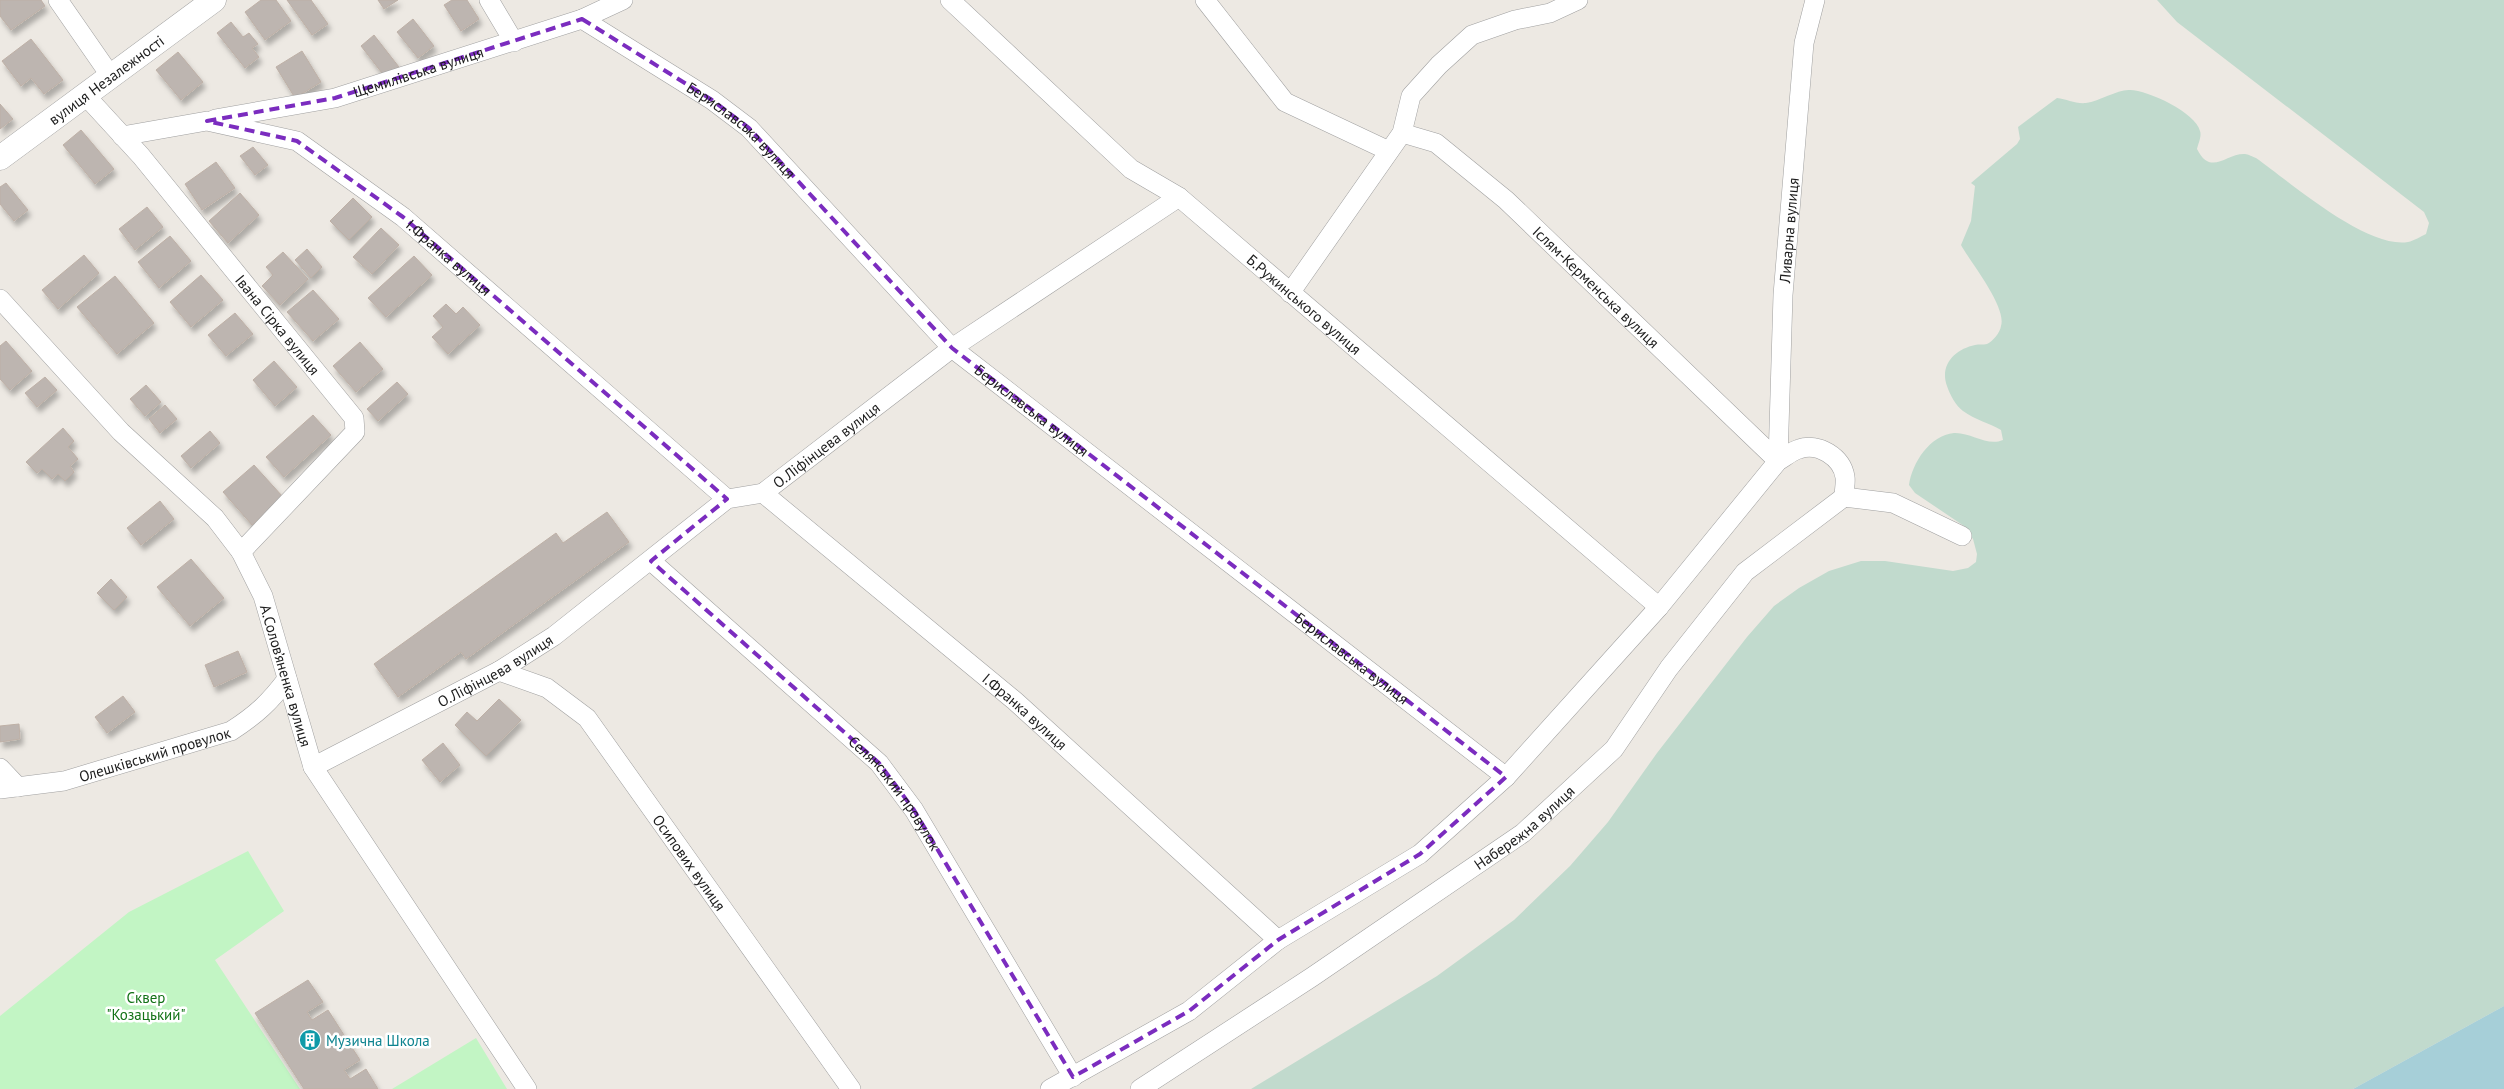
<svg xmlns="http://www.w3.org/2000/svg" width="2504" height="1089" font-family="'PT Sans',sans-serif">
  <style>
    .wetland { fill: #c1dacd }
    .park { fill: #c2f5c4 }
    .water { fill: #a6cfd8 }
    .building { fill: #bdb5b0; stroke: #beb0a6; filter: url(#shadow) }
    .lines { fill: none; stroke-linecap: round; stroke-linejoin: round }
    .minor-casing { stroke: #a0a0a0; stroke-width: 20 }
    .tertiary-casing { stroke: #a0a0a0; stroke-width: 25 }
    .minor { stroke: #fff; stroke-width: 19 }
    .tertiary { stroke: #fff; stroke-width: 24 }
    .marked { fill: none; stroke: #7b2cbf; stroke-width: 4; stroke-dasharray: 10 6; stroke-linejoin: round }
    .labels { text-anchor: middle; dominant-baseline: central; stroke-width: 5; stroke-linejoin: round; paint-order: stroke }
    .street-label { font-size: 15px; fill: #1c1c1c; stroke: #fff }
    .park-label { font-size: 15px; fill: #137217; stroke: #fff }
    .culture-label { font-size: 15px; fill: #0d838f; stroke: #fff; text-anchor: start }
  </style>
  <defs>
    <filter id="shadow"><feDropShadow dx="3" dy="5.5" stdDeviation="2.5" flood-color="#0004"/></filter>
  </defs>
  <rect width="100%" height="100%" fill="#ede9e3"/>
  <!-- wetland -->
  <path class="wetland" d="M2157 0H2504V1006L2353 1089H1251L1437 976 1514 920 1570 866 1608 822 1657 753 1747 637 1774 606 1799 588 1829 571 1861 561H1885L1953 571 1968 568 1976 562 1977 554 1973 539 1964 526 1915 493 1909 485C1912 463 1930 435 1954 433 1971 432 1987 447 2003 440L2001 430C1989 423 1975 420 1963 411 1956 406 1950 395 1947 386 1939 364 1956 349 1975 345 1979 344 1983 345 1987 344 1993 341 2000 333 2001 326 2007 307 1971 263 1961 245L1971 221 1975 186 1971 183 2017 144 2020 139 2018 127 2057 98C2067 99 2075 104 2086 103 2100 101 2118 89 2130 90 2148 90 2196 113 2200 131 2202 136 2198 144 2197 149 2211 177 2226 153 2245 154 2248 154 2253 157 2256 158 2290 182 2366 249 2408 242 2414 241 2421 236 2426 234L2429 223 2424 212 2177 22Z"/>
  <!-- park -->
  <path class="park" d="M248 851 284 911 215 960 300 1089H0V1016L129 912Z
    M476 1038 507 1089H392Z"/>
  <!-- water -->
  <path class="water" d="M2504 1006V1089H2353Z"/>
  <!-- building -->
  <path class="building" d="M0 0H41L45 6 11 30 0 16Z
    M261 0H276L291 21 265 40 245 12Z
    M287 0H311L328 24 312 35Z
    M378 0H398L384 9Z
    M452 0H467L479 19 461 31 444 5Z
    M413 19 434 46 418 58 397 32Z
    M231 22 243 37 249 33 258 44 252 48 259 57 245 68 217 33Z
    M374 35 399 67 385 77 361 46Z
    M31 39 63 80 44 94 31 78 21 86 2 61Z
    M302 51 321 82 295 98 276 67Z
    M178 52 203 82 181 100 156 70Z
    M0 104 13 119 0 129Z
    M81 130 114 169 95 184 63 145Z
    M253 147 268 165 255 175 240 156Z
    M216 162 235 188 202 210 185 184Z
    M6 183 28 210 14 221 0 204V187Z
    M240 193 259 215 228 243 209 221Z
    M353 198 372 217 349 240 330 221Z
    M147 207 163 227 135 250 119 229Z
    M381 228 399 245 372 274 353 257Z
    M170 236 191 261 159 288 138 262Z
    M307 249 322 267 311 278 295 260Z
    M283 252 308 279 280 305 262 286 273 275 266 267Z
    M84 255 99 273 58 309 42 290Z
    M414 256 432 275 386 317 368 298Z
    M201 275 223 300 191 327 170 302Z
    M115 276 154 323 117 354 77 307Z
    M313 290 339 319 313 341 287 312Z
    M446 304 456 314 463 307 480 325 448 354 432 337 443 327 433 316Z
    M235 313 253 334 226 356 208 335Z
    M6 341 32 371 10 390 0 379V346Z
    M360 342 383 369 356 392 333 366Z
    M274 361 297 387 275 406 253 380Z
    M45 377 57 390 37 407 25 393Z
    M397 382 408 394 378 421 367 409Z
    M146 385 161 402 145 416 130 399Z
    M165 405 177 419 160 433 149 419Z
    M313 415 331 435 284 477 266 457Z
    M63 428 74 441 68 447 78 459 70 466 74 472 65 481 58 474 52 479 42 469 37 473 26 462Z
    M210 431 220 443 191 468 181 456Z
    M254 465 283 497 252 525 223 492Z
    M160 501 174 519 141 545 127 528Z
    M607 512 629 542 466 659 461 652 398 697 374 664 556 533 563 543Z
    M191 559 224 598 190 626 157 587Z
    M111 579 127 597 114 610 97 593Z
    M238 651 247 672 214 687 205 665Z
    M123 696 135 712 107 733 95 717Z
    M499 699 521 720 486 756 455 725 467 712 477 721Z
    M19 724 20 739 0 742V726Z
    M443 743 460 765 440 782 422 760Z
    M308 980 323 1002 307 1012 312 1020 328 1010 360 1060 344 1070 350 1079 366 1069 378 1089H304L255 1013Z"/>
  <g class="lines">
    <!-- minor casing -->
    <g class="minor-casing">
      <g id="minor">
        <path d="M58 0 110 75"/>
        <path d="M489 0 514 42"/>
        <path id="s1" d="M950 0 1131 169 1179 197 1659 607"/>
        <path d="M1205 0 1285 102 1389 151"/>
        <path id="s2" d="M582 19 712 100 749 128 952 348 1506 777"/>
        <path id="s3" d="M85 95 141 156 354 418 355 432 241 552"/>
        <path id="s4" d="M215 119 335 98 582 19 623 0"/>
        <path id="s5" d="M1402 133 1436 143 1506 200 1778 461"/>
        <path id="s6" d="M122 136 207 121 297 141 403 217 727 499"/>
        <path d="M1290 293 1402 133 1411 96 1439 65 1472 35 1515 20 1550 13 1578 0"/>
        <path id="s7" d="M0 299 121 432 215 518 241 552 263 596 313 767 527 1089"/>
        <path id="s8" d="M1778 461 1783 295 1804 43 1815 0"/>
        <path id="s9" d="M763 493 1015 701 1278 940"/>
        <path d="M1844 497 1893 503 1962 536"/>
        <path id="s10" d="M651 561 879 763 914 810 1073 1077"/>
        <path id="s11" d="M499 671 547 688 587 718 851 1089"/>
        <path id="s12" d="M313 767 499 671 554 636 727 499 763 493 952 348 1179 197"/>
        <path d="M0 768 18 787"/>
        <path id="s13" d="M0 789 64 781 231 731C256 715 270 702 287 679"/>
        <path d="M1050 1089 1189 1011 1278 940 1420 854 1506 777 1659 607 1778 461C1785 457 1792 451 1799 449 1818 442 1842 457 1845 477 1846 483 1844 490 1844 497"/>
        <path id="s14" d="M1140 1089 1312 977 1523 833 1614 749 1669 668 1745 572 1844 497"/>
      </g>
    </g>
    <!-- tertiary casing -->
    <g class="tertiary-casing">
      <g id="tertiary">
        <path id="s15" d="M0 158 214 0"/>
      </g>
    </g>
    <!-- minor -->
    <use href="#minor" class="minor"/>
    <!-- tertiary -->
    <use href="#tertiary" class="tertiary"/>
  </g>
  <!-- marked area -->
  <path class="marked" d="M582 19 712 100 749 128 952 348 1506 777 1420 854 1278 940 1189 1011 1073 1077 914 810 879 763 651 561 727 499 403 217 297 141 207 121 335 98Z"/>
  <!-- icons -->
  <defs>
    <g id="building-disc" transform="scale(1.125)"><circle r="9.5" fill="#0f9aa8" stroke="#fff"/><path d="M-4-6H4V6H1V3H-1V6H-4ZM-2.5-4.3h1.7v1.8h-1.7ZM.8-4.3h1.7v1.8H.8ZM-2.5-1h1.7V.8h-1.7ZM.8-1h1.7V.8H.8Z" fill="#fff"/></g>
  </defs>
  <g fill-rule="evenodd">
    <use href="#building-disc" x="310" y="1040"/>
  </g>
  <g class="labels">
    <!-- street labels -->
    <g class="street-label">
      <text stroke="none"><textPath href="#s4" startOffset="209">Щемилівська вулиця</textPath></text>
      <text stroke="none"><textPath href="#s15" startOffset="132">вулиця Незалежності</textPath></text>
      <text stroke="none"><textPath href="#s2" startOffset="195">Бериславська вулиця</textPath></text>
      <text stroke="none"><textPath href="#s8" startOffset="231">Ливарна вулиця</textPath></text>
      <text stroke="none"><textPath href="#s6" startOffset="370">І.Франка вулиця</textPath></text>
      <text stroke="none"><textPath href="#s5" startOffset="251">Іслям-Керменська вулиця</textPath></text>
      <text stroke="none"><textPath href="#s1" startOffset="468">Б.Ружинського вулиця</textPath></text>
      <text stroke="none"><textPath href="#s3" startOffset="300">Івана Сірка вулиця</textPath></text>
      <text stroke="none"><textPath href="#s2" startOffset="600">Бериславська вулиця</textPath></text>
      <text stroke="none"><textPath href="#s12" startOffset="611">О.Ліфінцева вулиця</textPath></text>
      <text stroke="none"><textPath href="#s2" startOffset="1005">Бериславська вулиця</textPath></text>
      <text stroke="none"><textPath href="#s12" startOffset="206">О.Ліфінцева вулиця</textPath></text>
      <text stroke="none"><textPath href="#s7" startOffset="482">А.Солов’яненка вулиця</textPath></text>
      <text stroke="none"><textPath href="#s9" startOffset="341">І.Франка вулиця</textPath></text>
      <text stroke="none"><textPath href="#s13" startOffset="159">Олешківський провулок</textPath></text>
      <text stroke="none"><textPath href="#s10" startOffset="338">Селянський провулок</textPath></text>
      <text stroke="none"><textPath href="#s14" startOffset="465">Набережна вулиця</textPath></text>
      <text stroke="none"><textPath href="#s11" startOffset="278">Осипових вулиця</textPath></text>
    </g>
    <!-- park labels -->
    <g class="park-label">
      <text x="146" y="997">Сквер<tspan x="146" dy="17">"Козацький"</tspan></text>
    </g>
    <!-- culture labels -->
    <g class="culture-label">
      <text x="326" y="1040">Музична Школа</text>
    </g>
  </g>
</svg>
